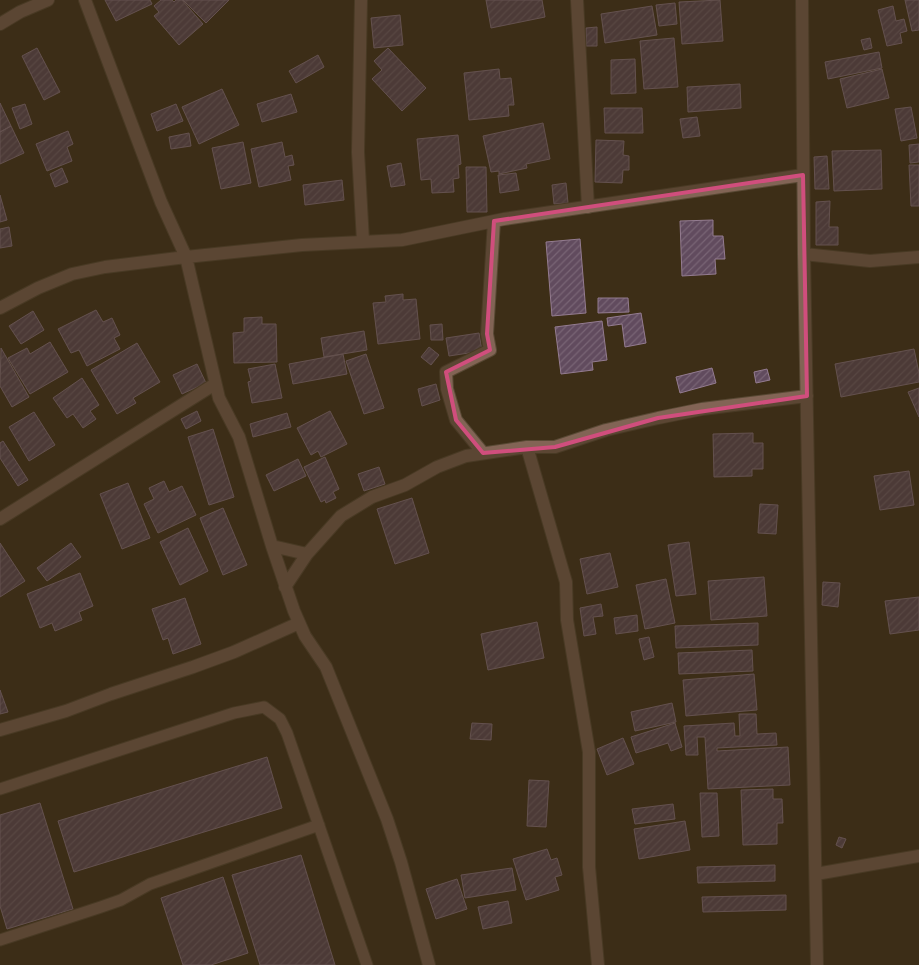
<svg xmlns="http://www.w3.org/2000/svg" width="919" height="965" font-family="Overpass,sans-serif">
  <style>
    .building { fill: url(#building-hatch); stroke: #947c91 }
    .lines { fill: none; stroke-linecap: round; stroke-linejoin: round }
    .lane-casing { stroke: #584934; stroke-width: 13 }
    .street-casing { stroke: #584934; stroke-width: 14 }
    .lane { stroke: #826455; stroke-width: 11 }
    .street { stroke: #826455; stroke-width: 12 }
    .marked { fill: none; stroke: #d04e7d; stroke-width: 4; stroke-linejoin: round }
  </style>
  <defs>
    <pattern id="building-hatch" width="6" height="6" patternUnits="userSpaceOnUse" patternTransform="scale(1.25)"><rect width="6" height="6" fill="#614b5e"/><path d="M-1 1l2-2M0 6l6-6M5 7l2-2" fill="none" stroke="#796575"/></pattern>
  </defs>
  <rect width="100%" height="100%" fill="#3d2e17"/>
  <!-- building -->
  <path class="building" d="M105 0H150L152 4 116 21Z
    M161 0H172L174 2 176 0H182L203 24 179 45 154 16 159 12 154 6Z
    M183 0H229L206 23Z
    M486 0H542L545 17 491 28Z
    M720 0 723 41 682 44 679 2Z
    M905 0H919V30L912 31Z
    M675 3 677 24 659 26 656 5Z
    M652 6 657 35 605 43 601 14Z
    M893 6 896 21 904 19 907 31 900 33 902 43 887 46 878 10Z
    M400 15 403 45 374 48 371 18Z
    M597 27V46H586V28Z
    M674 38 678 87 644 89 640 41Z
    M870 38 872 48 864 50 861 40Z
    M37 48 60 92 44 100 22 56Z
    M388 48 426 88 402 111 372 79 382 70 374 61Z
    M879 52 882 68 828 79 825 62Z
    M318 55 324 67 296 83 289 71Z
    M635 59 636 93 611 94V60Z
    M499 69 500 79 511 78 514 105H508L509 116 469 120 464 73Z
    M882 69 889 98 847 108 840 79Z
    M740 84 741 108 688 112 687 87Z
    M222 89 239 125 199 144 182 107Z
    M291 94 297 112 262 122 257 104Z
    M0 103 11 126 0 132Z
    M25 104 32 124 20 129 12 108Z
    M176 104 183 121 157 131 151 114Z
    M911 107 917 138 901 141 895 109Z
    M604 108H642L643 133H605Z
    M697 117 700 136 683 138 680 119Z
    M543 123 550 159 526 164 527 168 499 174V171L491 172 483 136Z
    M11 126 24 153 0 164V132Z
    M68 131 73 144 67 147 72 161 47 171 36 144Z
    M189 133 191 146 171 149 169 137Z
    M458 135 461 164 458 165 459 178 453 179 454 192 432 193 431 179 421 180 417 139Z
    M596 140 624 141 623 155 629 156V170H623L622 183 595 182Z
    M243 142 251 183 221 189 212 148Z
    M282 142 285 157 292 155 294 165 288 166 291 180 259 187 251 149Z
    M919 144V162L910 163 909 145Z
    M881 150 882 189 834 191 832 151Z
    M827 156 829 189H815L814 157Z
    M401 163 405 185 391 187 387 166Z
    M909 165H919V206H911Z
    M466 167H486L487 212H467Z
    M62 168 68 182 55 187 50 174Z
    M516 173 519 190 500 193 498 175Z
    M342 180 344 200 305 205 303 185Z
    M566 183 568 203 554 204 552 185Z
    M0 195 7 220 0 222Z
    M830 201 829 227H838V245H816V202Z
    M713 220V236H723L725 259H715L716 274 682 276 680 221Z
    M9 227 12 246 0 248V229Z
    M580 239 586 313 552 316 546 242Z
    M403 294V300L416 299 420 339 378 344 373 303 386 302 385 296Z
    M598 298H628L629 312 598 313Z
    M96 310 103 322 112 318 120 335 114 338 120 349 87 366 79 350 71 353 58 329Z
    M33 311 44 330 21 344 9 326Z
    M641 313 646 343 625 347 622 324 608 326 607 318Z
    M262 317V324H276L277 362 234 363 233 333 244 332V318Z
    M602 321 607 360 592 362 593 370 561 374 555 327Z
    M442 324 443 340H431L430 325Z
    M364 331 367 350 324 357 321 338Z
    M479 333 482 351 449 356 446 338Z
    M50 342 68 372 30 394 8 358 27 348 30 354Z
    M137 343 160 382 133 398 136 403 117 414 91 370Z
    M429 347 439 355 431 365 421 357Z
    M1 348 29 397 12 407 0 386Z
    M914 349 919 373V382L841 397 835 364Z
    M343 354 347 374 293 384 289 364Z
    M366 354 384 408 364 414 346 361Z
    M197 364 206 383 182 394 173 375Z
    M275 364 282 398 252 403 248 382 251 381 248 369Z
    M712 368 716 383 680 393 676 377Z
    M767 369 770 380 756 383 754 372Z
    M82 378 99 405 90 411 96 419 83 428 73 414 67 418 53 398Z
    M436 384 440 400 422 406 418 389Z
    M919 388V417L908 392Z
    M197 411 201 421 186 429 181 419Z
    M330 411 347 444 321 457 318 451 311 455 297 428Z
    M34 412 55 445 29 461 9 427Z
    M287 413 291 427 253 437 250 424Z
    M213 429 234 497 209 505 188 437Z
    M753 433V443H763V469H752V476L714 477 713 434Z
    M3 441 28 480 18 486 0 458V443Z
    M325 457 339 489 333 492 336 498 326 503 325 500 321 502 304 467Z
    M298 459 306 476 274 491 266 475Z
    M379 467 385 484 364 491 358 474Z
    M909 471 914 505 880 510 874 476Z
    M164 481 169 492 182 486 196 515 158 533 144 504 154 499 149 488Z
    M128 483 150 538 122 549 100 494Z
    M412 498 429 553 395 564 377 509Z
    M760 504 778 505 776 534 758 533Z
    M223 508 247 565 223 575 200 518Z
    M188 528 208 571 180 585 160 542Z
    M689 542 696 594 676 596 668 545Z
    M0 543 25 581 0 597Z
    M71 543 81 557 47 581 37 568Z
    M610 553 618 587 587 594 580 559Z
    M80 573 93 606 79 612 82 620 55 631 52 623 40 628 27 594Z
    M764 577 767 616 711 620 708 581Z
    M666 579 675 623 645 629 636 585Z
    M823 582 840 583 838 607 822 605Z
    M919 597V630L890 634 885 601Z
    M185 598 201 644 173 654 168 638 163 640 152 609Z
    M601 604 603 616 593 617 596 634 584 636 580 608Z
    M637 615 638 631 616 634 614 618Z
    M537 622 544 658 488 670 481 634Z
    M758 623V645L676 648 675 626Z
    M649 637 654 657 644 660 639 639Z
    M752 650 753 671 679 674 678 653Z
    M754 674 757 710 686 716 683 680Z
    M0 690 8 712 0 714Z
    M672 703 676 722 635 731 631 712Z
    M739 714H756L757 734 776 733 777 745 717 748V751L788 747 790 785 708 789 705 737H697L698 755H686L684 726 734 723 735 736H740Z
    M472 723 492 724 491 740 470 739Z
    M675 723 682 747 671 751 668 743 636 753 631 737Z
    M623 738 634 764 607 775 597 749Z
    M267 757 282 808 74 872 58 821Z
    M529 780 549 781 546 827 527 826Z
    M773 789V799H782L783 823H777V844L743 845 741 790Z
    M700 793H717L719 836 702 837Z
    M40 803 73 909 7 929 0 906V815Z
    M673 804 675 819 635 824 632 809Z
    M685 821 690 850 639 859 634 829Z
    M839 837 846 839 842 848 836 845Z
    M547 849 551 860 557 858 562 875 555 877 559 890 526 900 513 859Z
    M301 855 335 965H260L232 875Z
    M775 865V881L698 883 697 867Z
    M512 868 516 890 465 898 461 875Z
    M223 877 248 953 211 965H183L161 898Z
    M457 879 467 909 436 919 426 889Z
    M786 895V910L703 912 702 897Z
    M508 901 512 923 483 929 478 907Z"/>
  <g class="lines">
    <!-- lane casing -->
    <g class="lane-casing">
      <path id="lane" d="M0 789 234 713 264 707 280 719 287 733 367 965
        M0 940 101 907 121 900 150 884 319 825"/>
    </g>
    <!-- street casing -->
    <g class="street-casing">
      <path id="street" d="M85 0 161 202 186 257 219 398 239 437 272 546 294 611 305 636 326 667 387 819 401 862 429 965
        M361 0 358 152 363 241
        M577 0 588 207
        M802 0 804 254 817 965
        M0 24 20 12 48 0
        M804 254 870 261 919 257
        M0 308 38 288 72 274 105 267 186 257 302 245 402 240 504 219 803 175
        M527 447 566 582 567 620 589 752V867L598 965
        M483 453 456 420 447 389 446 372 490 350 487 334 494 221
        M0 519 215 384
        M272 546 307 554
        M285 587 307 554 341 516 372 497 405 485 437 467 466 456 527 447H555L606 430 658 418 702 409 807 396
        M0 730 66 711 111 694 193 667 234 652 299 623
        M816 874 919 856"/>
    </g>
    <!-- lane -->
    <use href="#lane" class="lane"/>
    <!-- street -->
    <use href="#street" class="street"/>
  </g>
  <!-- marked area -->
  <path d="M0 0H919V965H0ZM803 175 807 396 658 418 555 447 483 453 456 420 446 372 490 350 487 334 494 221Z" fill="#3d2e17" fill-opacity=".55" fill-rule="evenodd"/>
  <path class="marked" d="M803 175 807 396 658 418 555 447 483 453 456 420 446 372 490 350 487 334 494 221Z"/>
</svg>
